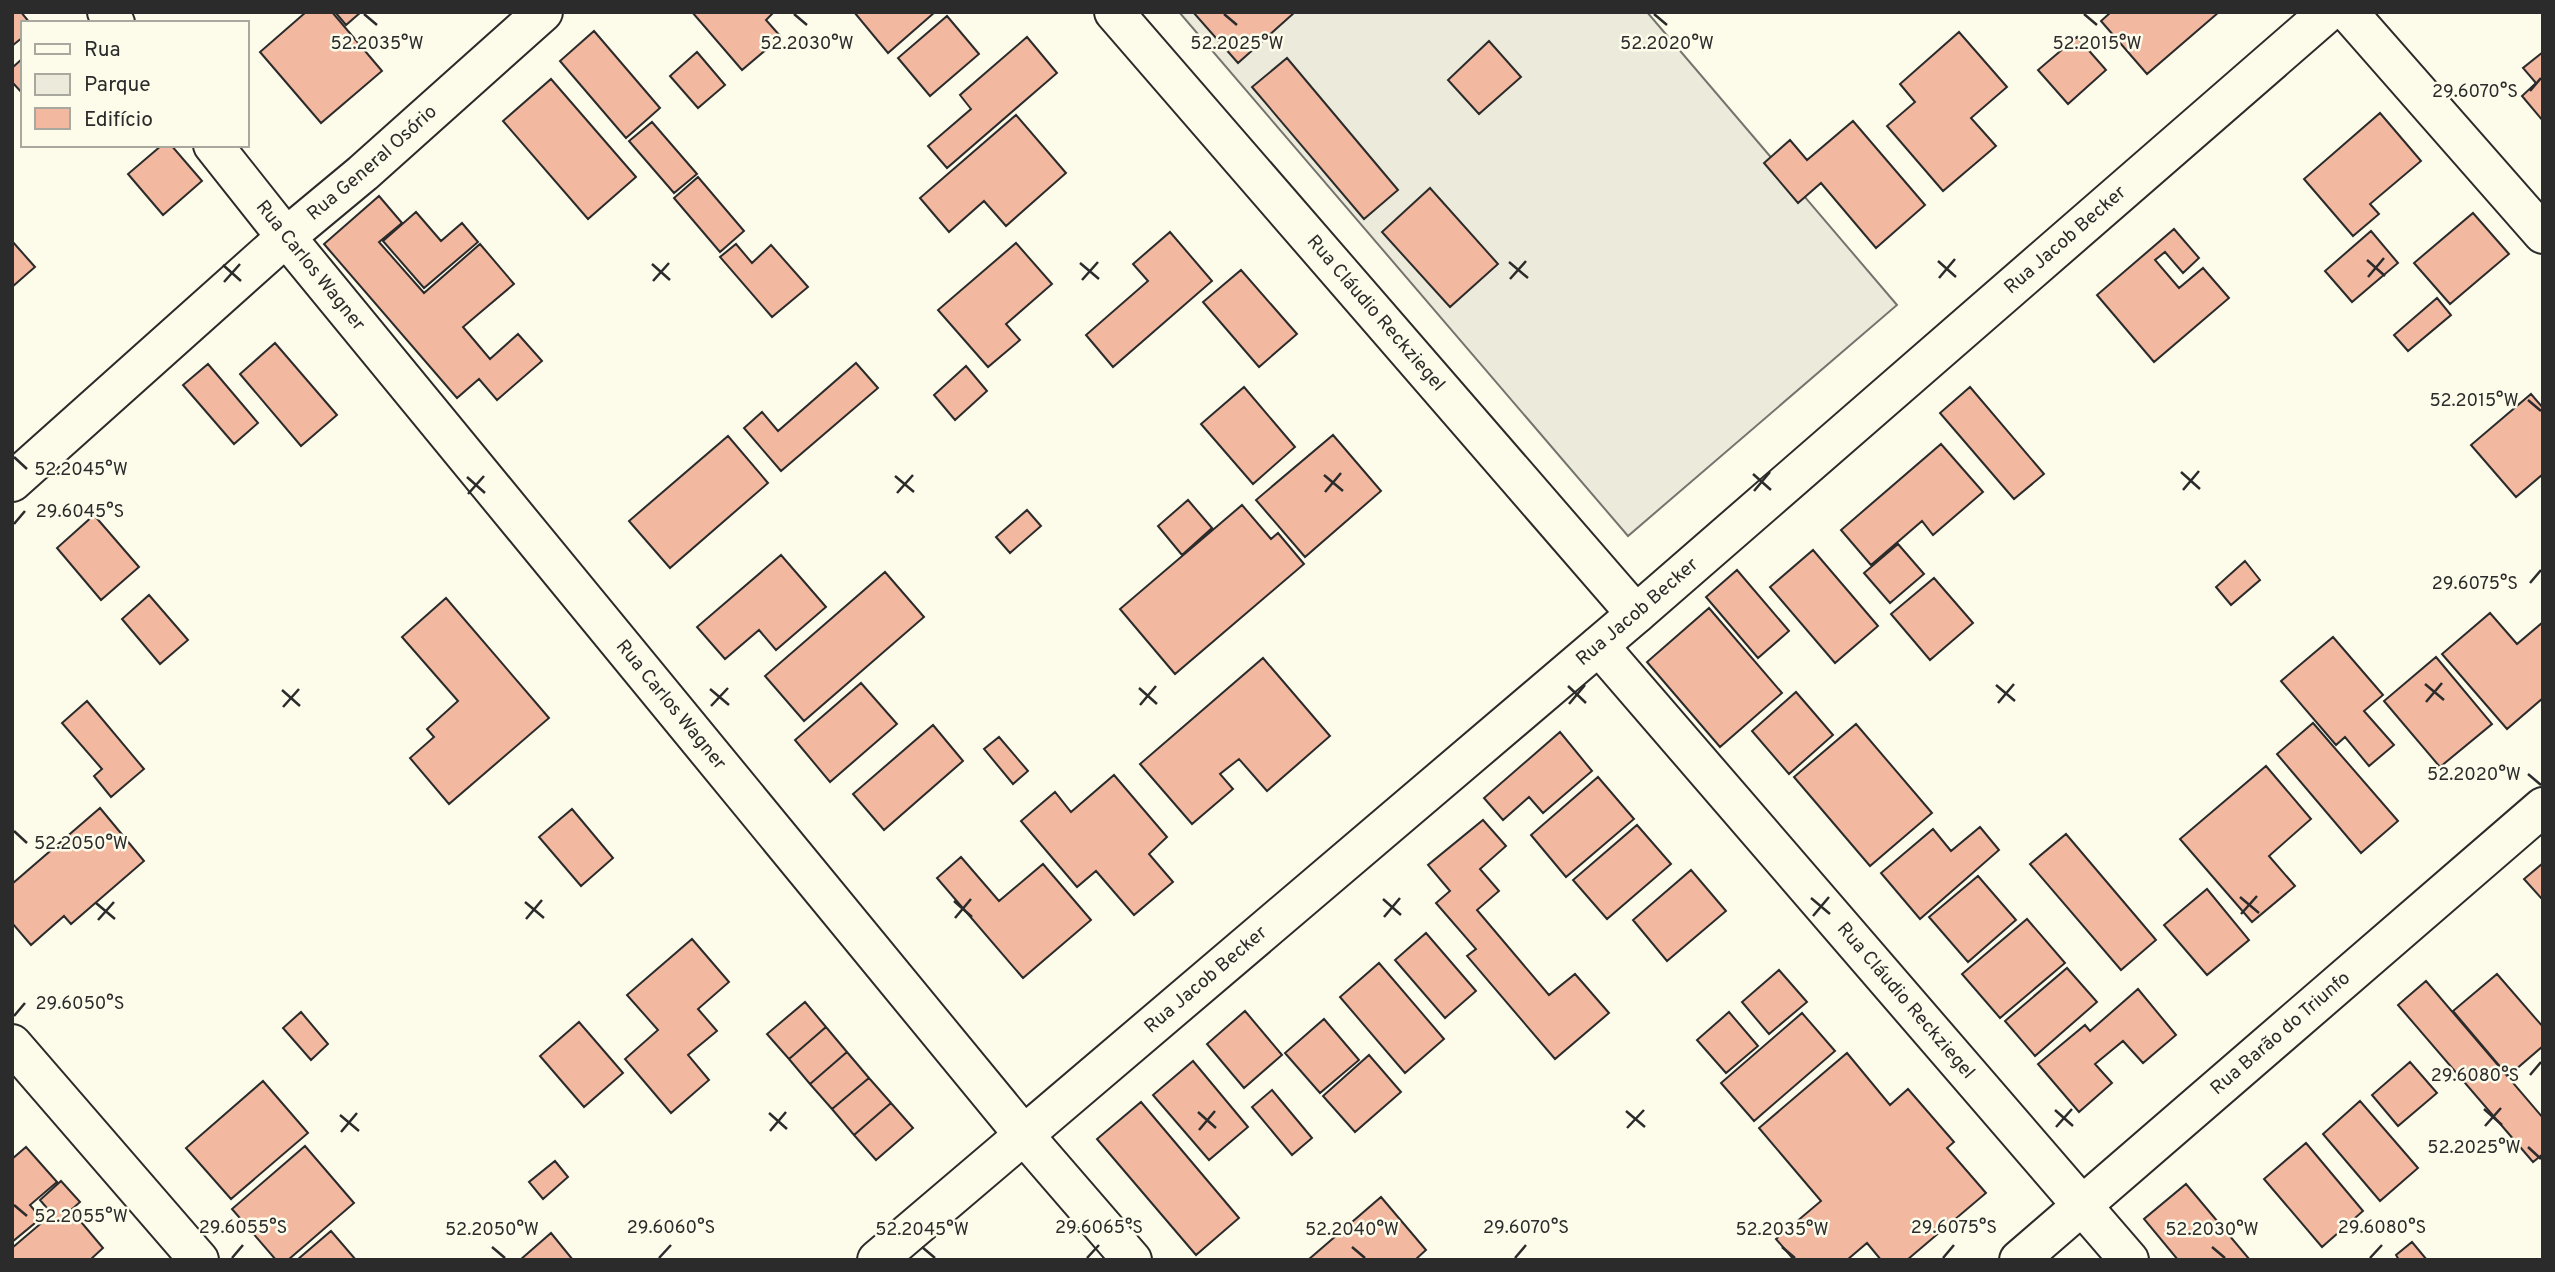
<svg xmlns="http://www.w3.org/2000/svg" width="2555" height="1272" font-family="Overpass,sans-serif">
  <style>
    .green { fill: #ecebdb; stroke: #74746e; stroke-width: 2 }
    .building { fill: #f2b8a0; stroke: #2b2b2b; stroke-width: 2 }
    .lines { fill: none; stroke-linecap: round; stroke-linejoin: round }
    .minor-casing { stroke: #2b2b2b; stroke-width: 42 }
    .major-casing { stroke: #2b2b2b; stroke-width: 42 }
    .minor { stroke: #fdfbea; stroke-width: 38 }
    .major { stroke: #fdfbea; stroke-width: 38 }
    .ticks { fill: none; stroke: #2b2b2b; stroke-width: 2.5 }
    .labels { text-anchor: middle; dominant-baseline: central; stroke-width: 5; stroke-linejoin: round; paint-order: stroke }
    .street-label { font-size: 19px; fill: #2b2b2b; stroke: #fdfbea }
    .ticks-label { font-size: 18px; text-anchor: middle; fill: #2b2b2b; stroke: #fdfbea; stroke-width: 5; stroke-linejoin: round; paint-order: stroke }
  </style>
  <rect width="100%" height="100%" fill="#fdfbea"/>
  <!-- green -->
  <path class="green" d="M1179 12H1647L1897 305 1628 536Z"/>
  <!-- building -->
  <path class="building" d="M12 12H21L30 23H23V37L12 46Z
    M306 12H332L382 71 321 123 260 52Z
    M335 12H361L346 25Z
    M692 12H774L766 20 781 37 742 70Z
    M854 12H935L888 53Z
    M1193 12H1295L1238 63Z
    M2111 12H2219L2147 74 2101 21Z
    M947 16 979 54 930 96 898 58Z
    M594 31 660 108 626 138 560 61Z
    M1959 32 2007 87 1971 118 1996 146 1943 191 1887 126 1915 102 1900 84Z
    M1027 37 1057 73 947 168 928 146 971 109 960 95Z
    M2077 37 2106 70 2068 104 2038 70Z
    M1489 41 1521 77 1479 114 1448 80Z
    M697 52 725 85 698 108 670 76Z
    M2543 52V121L2522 96 2536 83 2523 68Z
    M23 58V94L12 82V68Z
    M1287 58 1398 190 1364 219 1252 87Z
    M551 79 636 177 588 219 503 121Z
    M2380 113 2421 161 2370 204 2379 214 2353 236 2304 179Z
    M1016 115 1066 173 1006 226 984 201 949 232 920 198Z
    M1853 121 1925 205 1876 248 1821 183 1798 203 1764 163 1790 140 1807 160Z
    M652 122 697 174 674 193 629 141Z
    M162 145H171L202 181 163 215 128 174Z
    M698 177 744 231 720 252 674 198Z
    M1430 188 1498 264 1450 307 1382 232Z
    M379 196 402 223 379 242 424 293 480 244 514 284 463 327 490 359 518 334 542 361 497 400 479 379 457 398 324 244Z
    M416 212 441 241 462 223 478 242 424 288 383 241Z
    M2473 213 2509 254 2450 304 2414 263Z
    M2174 229 2199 258 2183 273 2165 252 2155 260 2179 288 2203 268 2229 298 2154 362 2097 295Z
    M2371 231 2398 263 2352 302 2325 271Z
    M1170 232 1212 281 1113 367 1086 335 1148 281 1133 264Z
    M12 241 35 267 12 287Z
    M1016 243 1052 284 1006 324 1020 340 988 367 938 310Z
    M736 244 752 263 771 245 808 287 772 317 720 257Z
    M1241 270 1297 334 1259 367 1203 302Z
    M2437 298 2451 315 2408 351 2394 335Z
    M275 343 337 415 301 446 240 374Z
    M856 363 878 388 781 471 744 428 762 412 778 431Z
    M208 364 258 423 234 444 183 385Z
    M966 366 987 391 955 420 934 395Z
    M1244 387 1295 447 1253 484 1201 424Z
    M1970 387 2044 474 2014 499 1940 413Z
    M2531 394 2543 408V474L2516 497 2471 445Z
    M1333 435 1381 491 1305 557 1256 500Z
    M728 436 768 483 670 568 629 521Z
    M1941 444 1983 492 1933 535 1922 521 1871 565 1841 530Z
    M1188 500 1212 528 1182 555 1158 526Z
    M1242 505 1271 539 1278 533 1304 564 1175 674 1120 609Z
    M1027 510 1041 526 1010 553 996 537Z
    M94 515 139 567 101 600 57 548Z
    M1898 544 1924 574 1890 603 1864 573Z
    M1813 550 1878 626 1835 663 1770 587Z
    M781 555 826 607 776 650 759 630 725 659 697 627Z
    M2245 561 2260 580 2231 605 2216 587Z
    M1737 570 1789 631 1758 658 1706 597Z
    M885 572 924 617 804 721 765 676Z
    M1934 578 1973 623 1930 660 1891 614Z
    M149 595 188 640 160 664 122 619Z
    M446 598 549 718 449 804 410 758 434 737 427 729 458 701 402 637Z
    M1709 608 1782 693 1720 747 1647 662Z
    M2490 613 2517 644 2543 622V698L2507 729 2442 654Z
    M2333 637 2383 695 2364 711 2394 745 2369 766 2345 737 2336 745 2281 681Z
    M2436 657 2492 724 2440 767 2384 701Z
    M1263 658 1330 736 1267 791 1239 759 1220 774 1233 789 1192 824 1140 764Z
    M861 683 897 724 830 782 795 740Z
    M1796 692 1833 735 1789 774 1752 731Z
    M87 701 144 769 111 797 94 776 102 769 62 723Z
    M2313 723 2398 821 2361 853 2277 754Z
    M1856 724 1932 813 1870 866 1794 777Z
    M933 725 963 761 884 830 853 794Z
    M1560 732 1592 771 1543 813 1529 797 1503 820 1484 798Z
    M999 737 1028 771 1013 784 984 749Z
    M2266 766 2311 819 2269 856 2295 886 2252 922 2180 839Z
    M1114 775 1167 837 1149 854 1173 882 1134 915 1096 871 1077 887 1021 821 1055 792 1071 812Z
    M1598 777 1634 819 1566 877 1531 835Z
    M100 808 144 861 71 924 64 916 31 945 12 923V884Z
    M572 809 613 858 581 886 539 837Z
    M1483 820 1506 846 1480 869 1499 891 1477 910 1549 995 1575 974 1609 1013 1555 1059 1467 956 1476 949 1436 903 1450 891 1428 865Z
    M1637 825 1671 864 1607 919 1573 880Z
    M1980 827 1999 850 1920 919 1881 873 1933 829 1951 851Z
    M2066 834 2156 940 2121 970 2030 864Z
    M961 857 999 901 1043 864 1091 920 1023 978 937 878Z
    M2543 863V900L2524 879Z
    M1691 870 1726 911 1667 961 1633 920Z
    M1978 876 2016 920 1968 962 1929 917Z
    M2207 889 2249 940 2207 975 2164 925Z
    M2027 919 2065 963 2000 1018 1962 974Z
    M1426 933 1476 991 1445 1018 1395 960Z
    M692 939 729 982 698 1009 717 1031 688 1055 709 1080 671 1113 625 1059 658 1030 627 995Z
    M1379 963 1444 1039 1405 1073 1340 997Z
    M2067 968 2097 1002 2035 1056 2005 1021Z
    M1779 970 1807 1002 1769 1034 1742 1002Z
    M2497 974 2543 1027V1046L2508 1076 2453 1011Z
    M2426 981 2543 1118V1154L2533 1162 2398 1005Z
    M2138 989 2176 1035 2143 1063 2123 1041 2095 1064 2112 1083 2079 1112 2038 1064 2085 1025 2090 1031Z
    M805 1002 826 1027 789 1059 767 1034Z
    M1245 1011 1282 1055 1244 1088 1207 1044Z
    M301 1012 328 1044 311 1060 283 1028Z
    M1729 1012 1758 1046 1726 1073 1697 1040Z
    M1802 1013 1835 1051 1754 1121 1721 1083Z
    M1324 1019 1359 1060 1320 1093 1285 1053Z
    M579 1022 623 1073 584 1107 540 1056Z
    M826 1027 847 1052 810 1084 789 1059Z
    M847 1052 869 1078 832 1109 810 1084Z
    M1847 1053 1890 1105 1908 1089 1954 1142 1947 1148 1986 1193 1907 1260H1881L1867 1243 1847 1260H1794L1776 1239 1821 1201 1759 1128Z
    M1369 1055 1401 1092 1355 1132 1323 1096Z
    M1193 1061 1248 1127 1209 1160 1153 1095Z
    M2410 1062 2437 1093 2398 1126 2372 1095Z
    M869 1078 891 1103 854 1135 832 1109Z
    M263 1081 308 1133 231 1199 186 1148Z
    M1272 1090 1312 1138 1292 1155 1252 1107Z
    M2360 1101 2418 1168 2380 1201 2323 1134Z
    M1141 1102 1239 1218 1196 1255 1097 1139Z
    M891 1103 913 1128 876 1160 854 1135Z
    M2306 1143 2363 1211 2322 1247 2264 1179Z
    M305 1146 354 1203 288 1260H276L232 1209Z
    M26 1147 57 1182 30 1205 41 1218 12 1242V1159Z
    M555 1161 568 1177 543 1199 529 1182Z
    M61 1181 80 1202 71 1210 103 1248 90 1260H12V1248L52 1214 40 1200Z
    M2186 1184 2250 1260H2178L2144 1219Z
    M1381 1197 1426 1250 1415 1260H1308Z
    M331 1231 356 1260H297Z
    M551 1233 573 1260H520Z
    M2412 1242 2427 1260H2399L2396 1255Z"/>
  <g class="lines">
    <!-- minor casing -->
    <g class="minor-casing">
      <g id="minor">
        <path d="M107 12 115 23"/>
        <path id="s1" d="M1114 12 1636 614"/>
        <path d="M2348 12 2543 234"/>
        <path d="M213 145 286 237"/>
        <path id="s2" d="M1599 646 2129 1260"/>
        <path d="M12 1044 199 1260"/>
        <path id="s3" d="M877 1260 1636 614 2328 12"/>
        <path id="s4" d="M2019 1260 2543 807"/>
      </g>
    </g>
    <!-- major casing -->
    <g class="major-casing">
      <g id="major">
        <path id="s5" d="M286 237 1023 1134 1132 1260"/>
        <path id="s6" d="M12 482 286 237 363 173 543 12"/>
      </g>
    </g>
    <!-- minor -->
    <use href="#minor" class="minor"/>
    <!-- major -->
    <use href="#major" class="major"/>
  </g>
  <!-- ticks -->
  <path class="ticks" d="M364 14 377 25M794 14 807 25M1224 14 1237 25M1654 14 1667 25M2084 14 2097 25M2530 91 2541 78M2367 260 2385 276M1938 261 1956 277M1509 262 1528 278M1080 263 1099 279M652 264 670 280M223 265 241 281M2368 277 2384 258M1939 278 1955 259M1510 279 1526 261M1082 280 1098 262M653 281 669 263M224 282 240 264M2528 400 2541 411M14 457 27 469M2181 472 2200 489M1753 474 1771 490M1324 475 1343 491M895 476 914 492M467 477 485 493M2183 490 2199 471M1754 491 1770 472M1325 492 1341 473M897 493 913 475M468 494 484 476M14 524 25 511M2530 583 2541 570M2425 684 2444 700M1996 685 2015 701M1568 686 1586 703M1139 688 1157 704M710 689 729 705M282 690 300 706M2426 702 2442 683M1998 703 2014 684M1569 704 1585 685M1140 705 1156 686M711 706 728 688M283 707 299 689M2528 774 2541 785M14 831 27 843M2240 897 2259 913M1811 898 1830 914M1383 899 1401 915M954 901 972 917M525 902 544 918M96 903 115 919M2241 914 2257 896M1813 916 1829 897M1384 917 1400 898M955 918 971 899M526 919 542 900M98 920 114 902M14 1016 25 1003M2530 1075 2541 1062M2484 1109 2502 1125M2055 1110 2073 1126M1626 1111 1645 1127M1198 1112 1216 1128M769 1113 787 1129M340 1115 359 1131M2485 1126 2501 1108M2056 1127 2072 1109M1627 1128 1644 1110M1199 1130 1215 1111M770 1131 786 1112M341 1132 357 1113M2528 1147 2541 1159M14 1205 27 1216M492 1247 505 1258M922 1247 935 1258M1352 1247 1365 1258M1782 1247 1795 1258M2212 1247 2225 1258M232 1258 243 1245M659 1258 671 1245M1087 1258 1099 1245M1515 1258 1526 1245M1943 1258 1954 1245M2370 1258 2382 1245"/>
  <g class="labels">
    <!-- street labels -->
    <g class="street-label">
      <text stroke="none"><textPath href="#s6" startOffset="481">Rua General Osório</textPath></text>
      <text stroke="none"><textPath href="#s3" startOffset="1566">Rua Jacob Becker</textPath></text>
      <text transform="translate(310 266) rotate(51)">Rua Carlos Wagner</text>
      <text stroke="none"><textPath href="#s1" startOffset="399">Rua Cláudio Reckziegel</textPath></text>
      <text stroke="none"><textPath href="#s3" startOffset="999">Rua Jacob Becker</textPath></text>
      <text stroke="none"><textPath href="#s5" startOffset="606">Rua Carlos Wagner</textPath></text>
      <text stroke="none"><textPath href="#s3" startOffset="432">Rua Jacob Becker</textPath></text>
      <text stroke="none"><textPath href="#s2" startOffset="469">Rua Cláudio Reckziegel</textPath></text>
      <text stroke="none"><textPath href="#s4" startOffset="346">Rua Barão do Triunfo</textPath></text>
    </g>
  </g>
  <g class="ticks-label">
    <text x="1667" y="49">52.2020°W</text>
    <text x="377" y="49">52.2035°W</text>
    <text x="807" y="49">52.2030°W</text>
    <text x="1237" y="49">52.2025°W</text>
    <text x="2097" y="49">52.2015°W</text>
    <text x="2475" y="97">29.6070°S</text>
    <text x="2474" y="406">52.2015°W</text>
    <text x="81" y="475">52.2045°W</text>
    <text x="80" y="517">29.6045°S</text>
    <text x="2475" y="589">29.6075°S</text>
    <text x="2474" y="780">52.2020°W</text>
    <text x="81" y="849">52.2050°W</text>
    <text x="80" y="1009">29.6050°S</text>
    <text x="2475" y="1081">29.6080°S</text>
    <text x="2474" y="1153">52.2025°W</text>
    <text x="81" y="1222">52.2055°W</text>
    <text x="243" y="1233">29.6055°S</text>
    <text x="671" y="1233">29.6060°S</text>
    <text x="1099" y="1233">29.6065°S</text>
    <text x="1526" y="1233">29.6070°S</text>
    <text x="1954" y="1233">29.6075°S</text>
    <text x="2382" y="1233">29.6080°S</text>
    <text x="492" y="1235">52.2050°W</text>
    <text x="922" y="1235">52.2045°W</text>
    <text x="1352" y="1235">52.2040°W</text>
    <text x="1782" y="1235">52.2035°W</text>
    <text x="2212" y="1235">52.2030°W</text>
  </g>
  <!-- border -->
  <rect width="2555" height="1272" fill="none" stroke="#2b2b2b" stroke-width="28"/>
  <!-- legend -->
  <rect x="21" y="21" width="228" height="126" fill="#fdfbea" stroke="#a9a89e" stroke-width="2"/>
  <rect x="35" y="44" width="35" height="10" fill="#fdfbea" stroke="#a9a89e" stroke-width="2"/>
  <text x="84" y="56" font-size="21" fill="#2b2b2b">Rua</text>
  <rect x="35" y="74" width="35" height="21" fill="#ecebdb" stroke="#a9a89e" stroke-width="2"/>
  <text x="84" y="91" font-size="21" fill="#2b2b2b">Parque</text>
  <rect x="35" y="108" width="35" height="21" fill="#f2b8a0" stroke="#a9a89e" stroke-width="2"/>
  <text x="84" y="126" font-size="21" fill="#2b2b2b">Edifício</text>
</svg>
